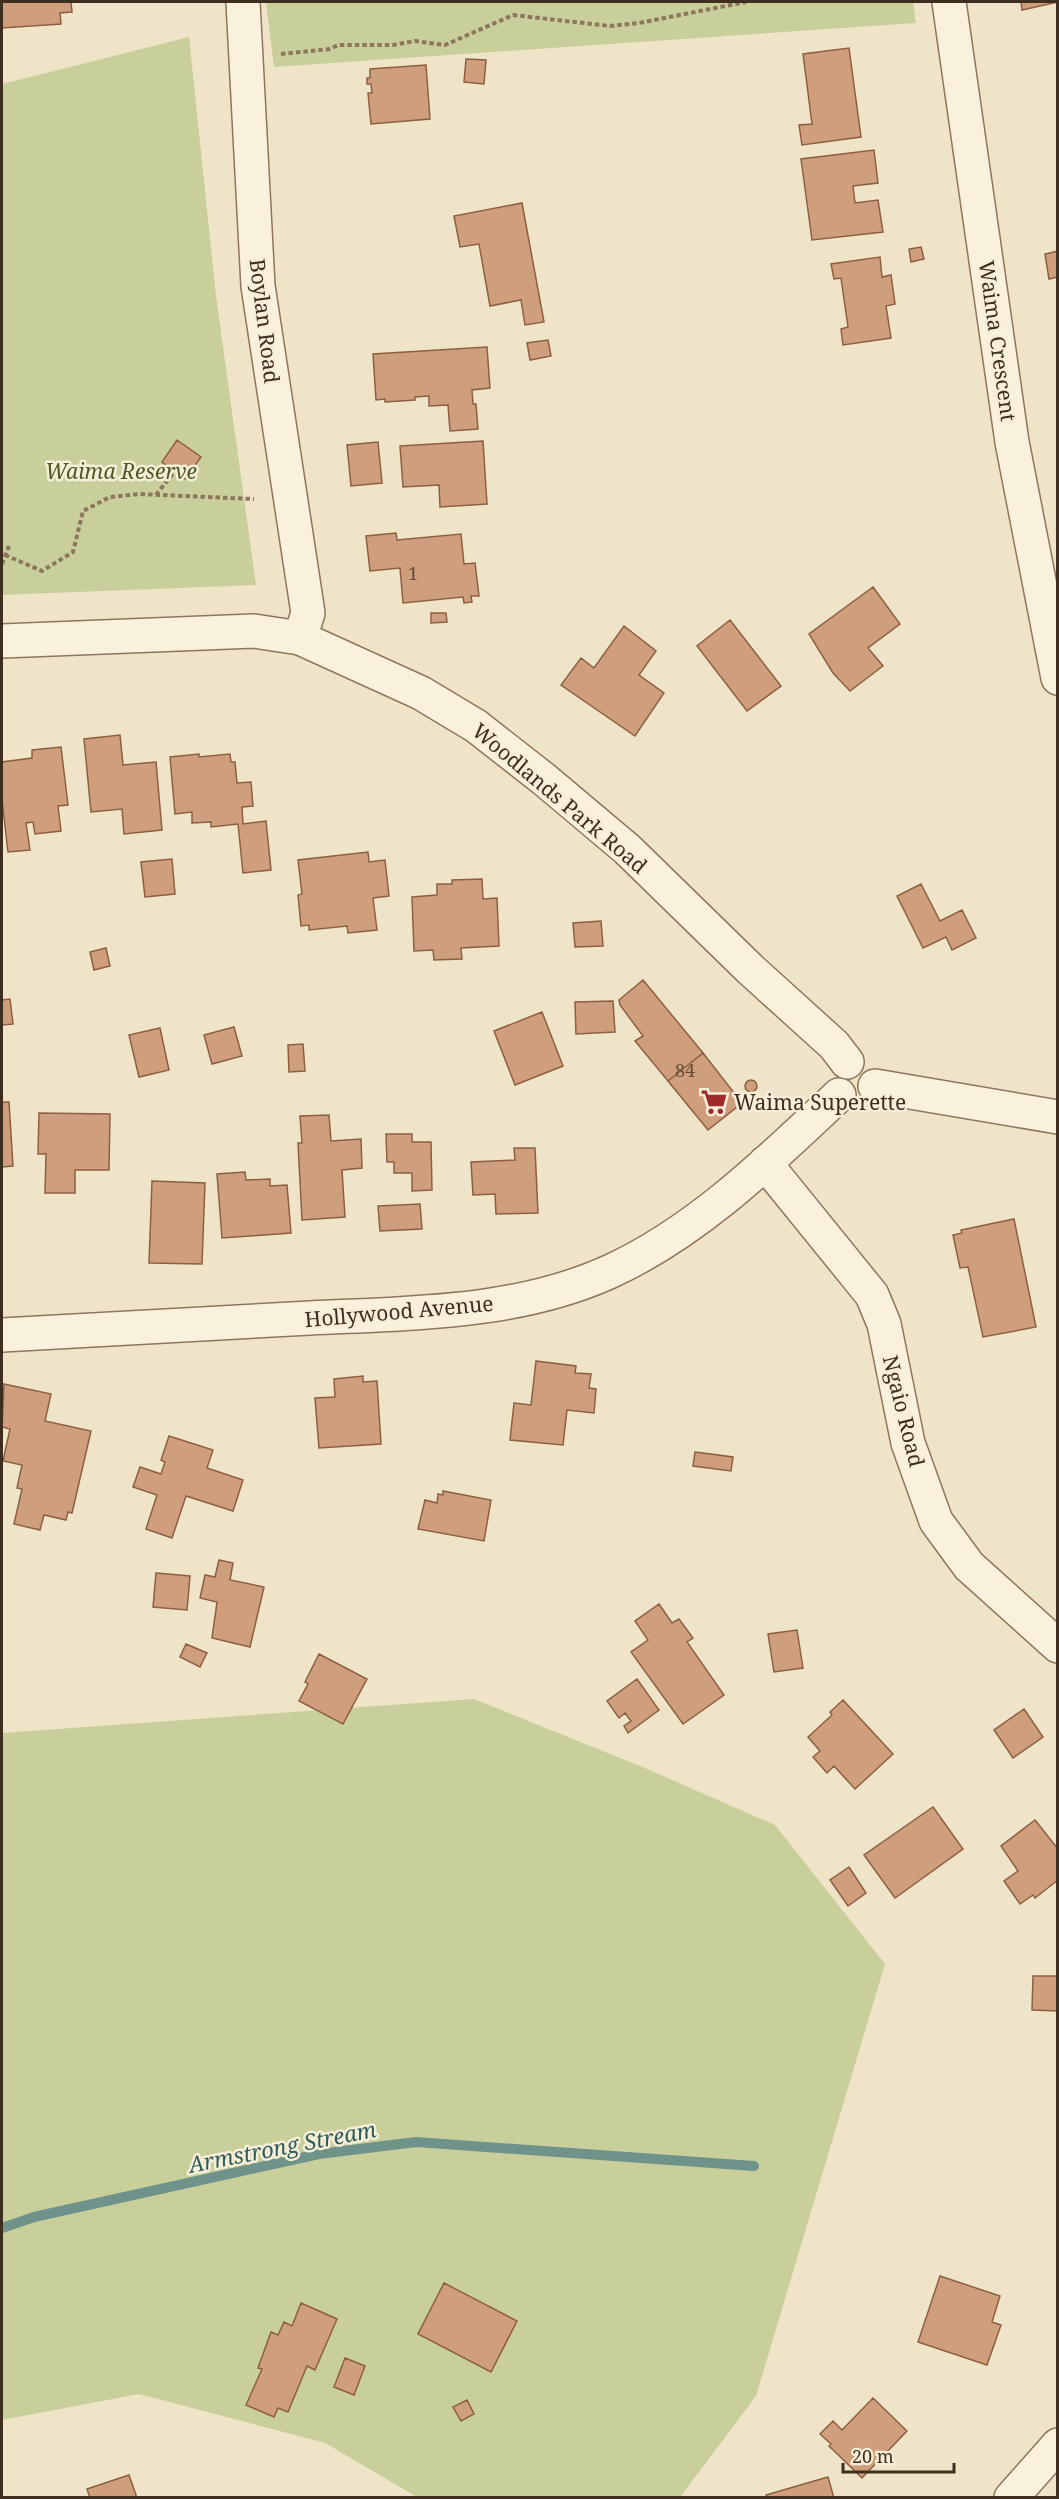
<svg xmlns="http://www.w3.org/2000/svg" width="1059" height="2499" font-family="'Noto Serif',serif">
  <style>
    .green { fill: #c9cf9b }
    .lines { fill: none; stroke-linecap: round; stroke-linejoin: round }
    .stream { stroke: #6f938a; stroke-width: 10 }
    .building { fill: #cf9f7d; stroke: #8d5f41; stroke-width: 1.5 }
    .minor-casing { stroke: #8d765c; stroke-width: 36 }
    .path { stroke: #8d765c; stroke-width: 4; stroke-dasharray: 4.5 3; stroke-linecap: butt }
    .minor { stroke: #faf1dc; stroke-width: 33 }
    .labels { text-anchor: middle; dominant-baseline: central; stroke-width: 5; stroke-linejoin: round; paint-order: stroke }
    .number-label { font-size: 18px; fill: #624a37 }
    .street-label { font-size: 21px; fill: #3d2e20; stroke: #f7eed8 }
    .park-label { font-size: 21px; font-style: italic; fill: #4d5a26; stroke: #f7eed8 }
    .poi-label { font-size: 21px; fill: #3d2e20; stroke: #f7eed8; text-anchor: start }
    .water-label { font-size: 22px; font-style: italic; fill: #2f5d5a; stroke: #f7eed8 }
  </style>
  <rect width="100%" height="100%" fill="#f0e4c8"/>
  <!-- green -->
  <path class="green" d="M266 2H913L916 23 274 67Z
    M189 37 216 296 256 585 2 595V84Z
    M474 1699 645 1768 775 1825 885 1964 756 2396 680 2497H417L325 2443 139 2394 2 2420V1733Z"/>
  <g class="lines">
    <!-- stream -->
    <path class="stream" d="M2 2228 34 2217 319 2154 416 2142 754 2166"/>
  </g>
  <!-- building -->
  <path class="building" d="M2 2H71L72 12 60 13 61 24 2 28Z
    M1021 2H1058L1022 10Z
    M849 48 861 137 802 145 799 125 812 124 803 54Z
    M466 59 486 60 484 84 464 82Z
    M426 65 430 119 371 124 368 93H372L371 84H367V78H370V69Z
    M874 150 878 183 853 186 855 203 878 200 883 232 812 240 801 159Z
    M522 203 544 322 525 325 521 300 490 306 479 244 460 247 454 216Z
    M921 247 924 259 911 262 909 249Z
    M1058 251V277L1049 279 1045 254Z
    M880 257 882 277 891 275 895 304 886 306 891 338 843 345 841 329 848 327 841 278 834 279 831 264Z
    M548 340 551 356 530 360 527 343Z
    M487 347 490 388 472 390 473 404H476L478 429 450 431 448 405 429 406V396L415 397V400L385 402V399L376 400 373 354Z
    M177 440 201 457 185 479 162 462Z
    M483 441 487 504 440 507 439 485 403 487 400 446Z
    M378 442 382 483 351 486 347 445Z
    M396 533 397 540 461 534 464 564 475 563 479 596H471L472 602 464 603 463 597 403 603 400 568 370 571 366 536Z
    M873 587 900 624 868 648 883 666 850 691 833 673 809 634Z
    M431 613H446L447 622 431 623Z
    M730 620 781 686 747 711 697 646Z
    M624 626 656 651 639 675 664 693 635 736 561 685 581 658 594 668Z
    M120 735 123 765 156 762 162 830 124 834 122 809 91 812 84 739Z
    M61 747 68 805 58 806 61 831 35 834 33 822 26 823 30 850 8 852 2 800V762L32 758V750Z
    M199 754V757L230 754 231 762H235L237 783 251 782 253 806 242 807 243 824 266 821 271 870 243 873 238 824 211 827V822L192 823V812L175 814 170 757Z
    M368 852 369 862 385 860 389 896 373 898 377 930 348 933 347 926 309 930V925L301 926 298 895 302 894 298 860Z
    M172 859 175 894 145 897 141 862Z
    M482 879 483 899 497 898 499 946 461 948 462 959 434 960 433 950 414 951 412 897 437 895V884H452V880Z
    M921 884 940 921 962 910 976 938 952 950 946 937 923 948 897 896Z
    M601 921 603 946 575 947 573 923Z
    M106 948 110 966 94 970 90 952Z
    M643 980 703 1053 668 1081 635 1041 643 1036 620 1005 619 1000Z
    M10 999 13 1024 2 1025V1000Z
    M613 1001 615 1032 576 1034 575 1002Z
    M542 1012 563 1066 515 1085 494 1031Z
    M234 1027 242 1056 212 1064 204 1035Z
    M160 1028 169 1070 139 1077 129 1035Z
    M303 1044 305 1071 289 1072 288 1045Z
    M703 1053 742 1103 708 1130 668 1081Z
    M745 1086a6 6 0 1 1 12 0a6 6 0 1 1-12 0Z
    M2 1102H9L13 1166 2 1167Z
    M39 1113 110 1114 109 1170H75V1193H45L46 1154H38Z
    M329 1115 331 1141 361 1139 362 1168 342 1170 345 1217 302 1220 298 1143H302L300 1116Z
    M386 1134H412V1142H431L432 1190 412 1191V1173H394V1162H387Z
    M514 1148H535L538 1213 496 1214 495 1194 473 1195 471 1162 515 1160Z
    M245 1172 246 1180 270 1179V1186L287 1185 291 1233 222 1238 217 1174Z
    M152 1181 205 1183 202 1264 149 1263Z
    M420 1204 422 1229 380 1231 378 1206Z
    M1014 1219 1036 1327 983 1337 968 1267 960 1268 953 1235 962 1233 961 1230Z
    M536 1361 576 1366 575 1373 591 1374 589 1388 596 1389 594 1413 567 1410 563 1445 510 1440 514 1403 531 1405Z
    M363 1376V1382L377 1381 381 1444 319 1448 315 1398 335 1397 334 1379Z
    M4 1384 51 1394 45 1421 91 1431 72 1513 68 1512 66 1520 44 1515 40 1530 14 1524 22 1489 17 1488 22 1465 3 1461 10 1429 2 1427Z
    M169 1436 213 1450 207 1468 243 1480 233 1511 186 1496 172 1538 146 1529 157 1495 133 1487 140 1467 161 1474 165 1462 161 1460Z
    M695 1452 733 1457 731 1471 693 1466Z
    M443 1491 491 1500 484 1541 418 1529 425 1500 437 1503 438 1494 443 1495Z
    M219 1560 233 1563 230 1580 264 1587 250 1647 212 1638 217 1602 200 1598 205 1575 215 1577Z
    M156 1573 190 1576 187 1610 153 1607Z
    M659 1604 672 1623 679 1619 693 1638 687 1642 724 1695 683 1724 631 1652 648 1640 635 1621Z
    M797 1630 803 1668 774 1672 768 1634Z
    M186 1644 207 1653 200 1667 180 1657Z
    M319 1654 367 1679 343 1724 299 1701 308 1684 305 1682Z
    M637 1679 659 1710 628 1733 624 1726 631 1721 625 1713 619 1718 607 1701Z
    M843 1700 893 1754 855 1789 834 1766 827 1773 813 1757 820 1751 808 1737 832 1715 830 1712Z
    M1024 1709 1043 1737 1013 1758 994 1730Z
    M933 1807 963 1849 895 1898 864 1855Z
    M1035 1820 1058 1849V1880L1035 1898 1033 1895 1020 1904 1004 1881 1018 1871 1001 1846Z
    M849 1867 866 1893 848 1906 830 1880Z
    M1033 1976H1058V2011L1032 2010Z
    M940 2276 1000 2296 992 2322 1001 2325 987 2365 918 2342Z
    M444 2283 517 2321 491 2372 418 2334Z
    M301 2303 337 2319 315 2370 307 2366 288 2412 278 2408 274 2417 246 2405 262 2369 258 2368 271 2332 278 2335 284 2322 292 2326Z
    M345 2358 365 2366 354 2395 334 2387Z
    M873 2398 907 2431 862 2478 829 2446 831 2444 820 2434 833 2421 842 2430Z
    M467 2400 474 2414 461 2421 453 2407Z
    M129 2475 137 2498H90L87 2489Z
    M828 2477 834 2498H767L766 2495Z"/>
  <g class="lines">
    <!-- minor casing -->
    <g class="minor-casing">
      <path id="minor" d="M243 2 258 286 308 613 300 638
        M949 2 1012 442 1058 678
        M2 641 254 631 300 638 421 693 476 726 545 780 627 849 750 969 834 1045 847 1062
        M875 1086 1058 1117
        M765 1163 872 1295 884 1324 908 1443 936 1521 969 1566 1058 1646
        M2 1335C104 1330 207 1324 310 1318 410 1313 516 1314 609 1272 697 1232 770 1160 839 1095
        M1011 2498 1058 2445"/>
    </g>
    <!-- path -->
    <path class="path" d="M281 54 330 49 338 45H393L415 41 445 45 513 15 610 26 639 23 746 2
      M156 495 175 471
      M5 555 42 571 73 552 83 511 110 497 139 494 254 499
      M2 564 9 546"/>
    <!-- minor -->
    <use href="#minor" class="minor"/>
  </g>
  <!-- icons -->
  <defs>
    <g id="supermarket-bare" transform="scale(2.07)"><path d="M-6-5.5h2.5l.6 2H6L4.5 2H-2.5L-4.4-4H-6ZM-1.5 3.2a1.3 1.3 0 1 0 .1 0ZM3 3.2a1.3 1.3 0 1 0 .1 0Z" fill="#9e2a2b" stroke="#f7eed8" stroke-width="2.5" paint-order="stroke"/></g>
  </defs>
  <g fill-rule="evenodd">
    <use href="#supermarket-bare" x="714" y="1102"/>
  </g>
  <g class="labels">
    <!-- number labels -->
    <g class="number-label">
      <text x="413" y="573">1</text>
      <text x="685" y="1070">84</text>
    </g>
    <!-- street labels -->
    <g class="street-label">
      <text transform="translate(265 321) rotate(83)">Boylan Road</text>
      <text transform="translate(998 341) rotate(82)">Waima Crescent</text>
      <text transform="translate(560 798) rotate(40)">Woodlands Park Road</text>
      <text transform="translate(399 1311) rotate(-5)">Hollywood Avenue</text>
      <text transform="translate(904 1411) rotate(76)">Ngaio Road</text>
    </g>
    <!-- park labels -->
    <g class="park-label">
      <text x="121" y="471">Waima Reserve</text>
    </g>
    <!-- poi labels -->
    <g class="poi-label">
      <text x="734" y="1102">Waima Superette</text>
    </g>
    <!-- water labels -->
    <g class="water-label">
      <text transform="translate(282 2146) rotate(-11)">Armstrong Stream</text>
    </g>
  </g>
  <!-- border -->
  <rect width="1059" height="2499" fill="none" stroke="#3d2e20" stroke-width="6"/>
  <!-- scale -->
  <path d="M843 2463v9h111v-9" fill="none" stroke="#3d2e20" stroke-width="3"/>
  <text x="852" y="2463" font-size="18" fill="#3d2e20" stroke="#f7eed8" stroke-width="4.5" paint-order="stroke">20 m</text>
</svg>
